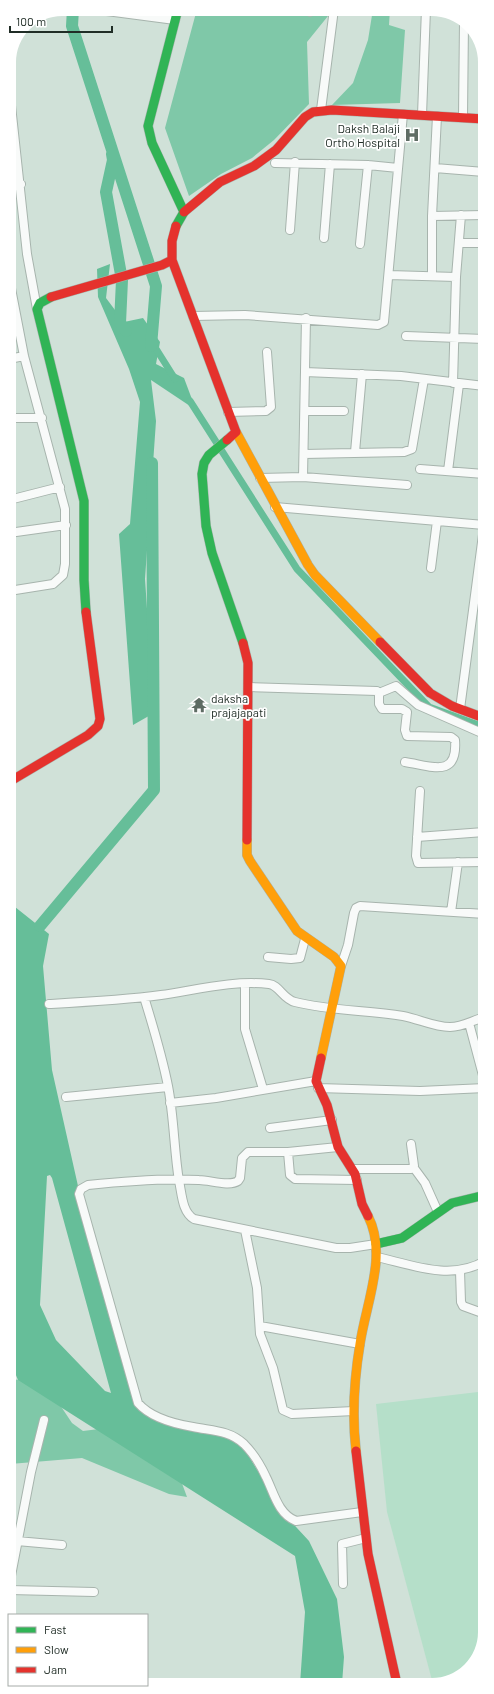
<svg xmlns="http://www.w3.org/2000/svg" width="494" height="1694" font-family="Barlow,sans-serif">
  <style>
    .green { fill: #b5dfc9 }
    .forest { fill: #7fc8a8 }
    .water { fill: #66be99; fill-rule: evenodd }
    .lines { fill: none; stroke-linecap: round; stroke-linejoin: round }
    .canal { stroke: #66be99; stroke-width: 7 }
    .river { stroke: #66be99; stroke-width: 12 }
    .street-casing { stroke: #a7b4ad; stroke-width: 10 }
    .fast-casing { stroke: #a7b4ad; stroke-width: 10 }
    .slow-casing { stroke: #a7b4ad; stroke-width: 10 }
    .jam-casing { stroke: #a7b4ad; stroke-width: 10 }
    .street { stroke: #f8faf9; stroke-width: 8 }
    .fast { stroke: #30b455; stroke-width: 9 }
    .slow { stroke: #ff9f0a; stroke-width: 9 }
    .jam { stroke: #e5322d; stroke-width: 9 }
    .labels { text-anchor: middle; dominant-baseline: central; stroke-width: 3.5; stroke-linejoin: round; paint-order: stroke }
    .poi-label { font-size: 12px; fill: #202d26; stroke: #fff; text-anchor: end }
  </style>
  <rect width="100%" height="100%" fill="#d0e1d8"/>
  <!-- green -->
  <path class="green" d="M478 1392 485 1450V1632L474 1664 442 1684H433L387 1512 376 1404Z"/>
  <!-- forest -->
  <path class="forest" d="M197 9H330L328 16 307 42 309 104 274 140 252 158 221 174 189 196 165 128Z
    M373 9H390L389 25 405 30 400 103 332 105 353 83 368 40Z
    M10 1379 31 1381 56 1399 72 1423 83 1431 107 1428 180 1478 187 1497 169 1494 82 1458 10 1464Z"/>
  <!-- water -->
  <path class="water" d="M110 264 106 298 124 322 143 318 160 342 156 364 184 378 196 410 151 380 156 421 145 579 154 713 133 725 119 534 130 524 140 402 129 369 98 297 97 269Z
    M10 903 49 934 43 966 52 1070 78 1186 135 1404 185 1425 229 1432 248 1455 285 1515 309 1541 337 1599 344 1657 342 1684H300L305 1612 295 1556 18 1380 10 1361ZM50 1175 52 1178 111 1393 105 1391 56 1340 40 1305 47 1176Z"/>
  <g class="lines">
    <!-- canal -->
    <path class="canal" d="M153 344 175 379
      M190 401 297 569 429 707 484 727"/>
    <!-- river -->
    <path class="river" d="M73 9 72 26 156 286 151 346
      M112 154 113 160 106 192 122 280 120 323 126 331
      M40 926 154 790 152 463"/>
    <!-- street casing -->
    <g class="street-casing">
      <path id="street" d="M310 9V12
        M99 10 175 20
        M9 87 27 254 37 309
        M321 110 334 9
        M422 115 426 9
        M463 117 464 21
        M275 163 368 165 398 168
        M435 168 484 172
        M9 187 21 184
        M432 216 484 215
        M290 230 295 162
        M324 238 330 164
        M459 243H484
        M360 244 368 165
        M389 275 456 277
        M432 276V216L437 116
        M9 278 24 356 65 509V564L63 575 53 584 9 591
        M193 316 245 315 378 325 384 322 403 114
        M406 336 484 339
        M9 359 24 356
        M305 372 401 376 484 386
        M453 383 456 277 461 215
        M305 411H344
        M228 412 266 411 271 407 267 352
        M9 418H42
        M355 452 362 374
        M304 454 404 452 412 449 424 379
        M420 469 484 474
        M448 471 459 384
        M303 477 407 485
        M260 478 303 477 306 318
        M9 500 60 487
        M275 507 484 525
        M9 533 66 525
        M431 568 437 521
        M249 687 377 691 379 693V704L382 709H402L407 712 405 730 407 736 451 737 455 740C458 779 431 766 405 762
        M379 693 396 686 418 705 484 734
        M460 709 484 527
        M420 791 416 856 418 863 484 862
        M417 837 484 832
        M451 912 458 862
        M268 957 291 959 300 958 305 939
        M341 966 348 945 354 913 356 908 360 906 485 914
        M245 984V1029L263 1089
        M144 997C153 1026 162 1056 168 1086 174 1117 174 1150 179 1181 182 1194 182 1212 194 1219L336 1248H350L376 1244
        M49 1004C86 1002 124 1000 161 995 196 990 233 980 269 984 279 985 283 999 295 1002 331 1011 367 1010 403 1016 419 1019 434 1027 450 1027 463 1027 473 1020 485 1017
        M483 1017 485 951
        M469 1023 485 1083
        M318 1088 420 1091 485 1088
        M66 1097 168 1087
        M170 1103 216 1098 316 1081
        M270 1128 332 1120
        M338 1147 288 1152H248L242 1158 240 1178 238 1181C229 1187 210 1180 199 1180 162 1178 125 1181 88 1185L81 1189 79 1194 138 1403C150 1417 175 1424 193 1427 212 1431 229 1430 244 1444 253 1453 261 1466 266 1477 274 1493 278 1514 296 1521L362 1512
        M288 1152 290 1175 295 1179 357 1180
        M414 1168 425 1183 438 1212
        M352 1169H411L414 1166 411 1144
        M245 1230 257 1288 260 1334 273 1368 283 1410 292 1414 354 1411
        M377 1257C412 1265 451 1281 485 1261
        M460 1271 461 1302 463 1306 485 1314
        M260 1326 360 1344
        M17 1541 62 1545
        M10 1581 31 1472 44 1420
        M343 1584 342 1544 366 1538
        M10 1590 94 1592"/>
    </g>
    <!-- fast casing -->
    <g class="fast-casing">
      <path id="fast" d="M176 226 184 212 152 143 148 126 178 9
        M51 297 40 303 37 309 84 501V580L86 612
        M227 440 209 455 204 463 202 474 206 526 212 553 243 643
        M376 1244 402 1238 452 1203 485 1195"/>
    </g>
    <!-- slow casing -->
    <g class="slow-casing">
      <path id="slow" d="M236 432 308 565 315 575 380 642
        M247 840V855L250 861 297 931 334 957 341 966 321 1058
        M356 1451C352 1416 354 1380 360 1344 366 1303 388 1255 368 1216"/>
    </g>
    <!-- jam casing -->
    <g class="jam-casing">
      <path id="jam" d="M184 212 220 182 254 166 276 150 305 117 313 112 332 110 484 119
        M176 226 172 241V260L236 432 227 440
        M51 297 162 265 172 260
        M380 642 430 693 452 706 484 718
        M243 643 248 663 247 840
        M9 782 88 735 98 726 100 719 86 612
        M321 1058 316 1081 327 1105 338 1147 355 1174 362 1204 368 1216
        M356 1451 368 1554 397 1684"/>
    </g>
    <!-- street -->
    <use href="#street" class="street"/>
    <!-- fast -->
    <use href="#fast" class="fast"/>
    <!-- slow -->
    <use href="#slow" class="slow"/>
    <!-- jam -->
    <use href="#jam" class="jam"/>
  </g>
  <!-- icons -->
  <defs>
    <g id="hospital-bare" transform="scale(1.2)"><path d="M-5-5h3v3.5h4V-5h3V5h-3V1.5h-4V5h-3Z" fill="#5e6c64" stroke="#fff" stroke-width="2.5" paint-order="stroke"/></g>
    <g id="temple-bare" transform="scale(1.2)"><path d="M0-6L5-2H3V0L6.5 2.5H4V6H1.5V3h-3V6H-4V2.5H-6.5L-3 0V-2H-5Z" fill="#5e6c64" stroke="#fff" stroke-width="2.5" paint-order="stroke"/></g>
  </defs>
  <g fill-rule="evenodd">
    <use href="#hospital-bare" x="412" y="135"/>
    <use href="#temple-bare" x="199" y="705"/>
  </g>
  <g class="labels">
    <!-- poi labels -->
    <g class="poi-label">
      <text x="400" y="128">Daksh Balaji<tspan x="400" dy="14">Ortho Hospital</tspan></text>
      <text x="211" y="698" text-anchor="start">daksha<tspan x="211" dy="14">prajajapati</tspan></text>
    </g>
  </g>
  <!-- crop -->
  <path d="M0 0H494V1694H0ZM62 16H432A46 46 0 0 1 478 62V1632A46 46 0 0 1 432 1678H62A46 46 0 0 1 16 1632V62A46 46 0 0 1 62 16Z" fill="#fff" fill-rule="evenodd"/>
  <!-- legend -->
  <rect x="8" y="1614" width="140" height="72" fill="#ffffff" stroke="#a6aba8"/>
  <rect x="16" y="1627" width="20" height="6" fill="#30b455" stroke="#a6aba8"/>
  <text x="44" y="1634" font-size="12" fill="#202d26">Fast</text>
  <rect x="16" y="1647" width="20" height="6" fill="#ff9f0a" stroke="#a6aba8"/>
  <text x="44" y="1654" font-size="12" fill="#202d26">Slow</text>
  <rect x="16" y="1667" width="20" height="6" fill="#e5322d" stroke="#a6aba8"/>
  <text x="44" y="1674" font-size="12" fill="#202d26">Jam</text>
  <!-- scale -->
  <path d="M10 26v6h102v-6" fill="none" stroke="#202d26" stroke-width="2"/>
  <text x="16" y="26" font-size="12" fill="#202d26" stroke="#ffffff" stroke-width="3" paint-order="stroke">100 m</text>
</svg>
